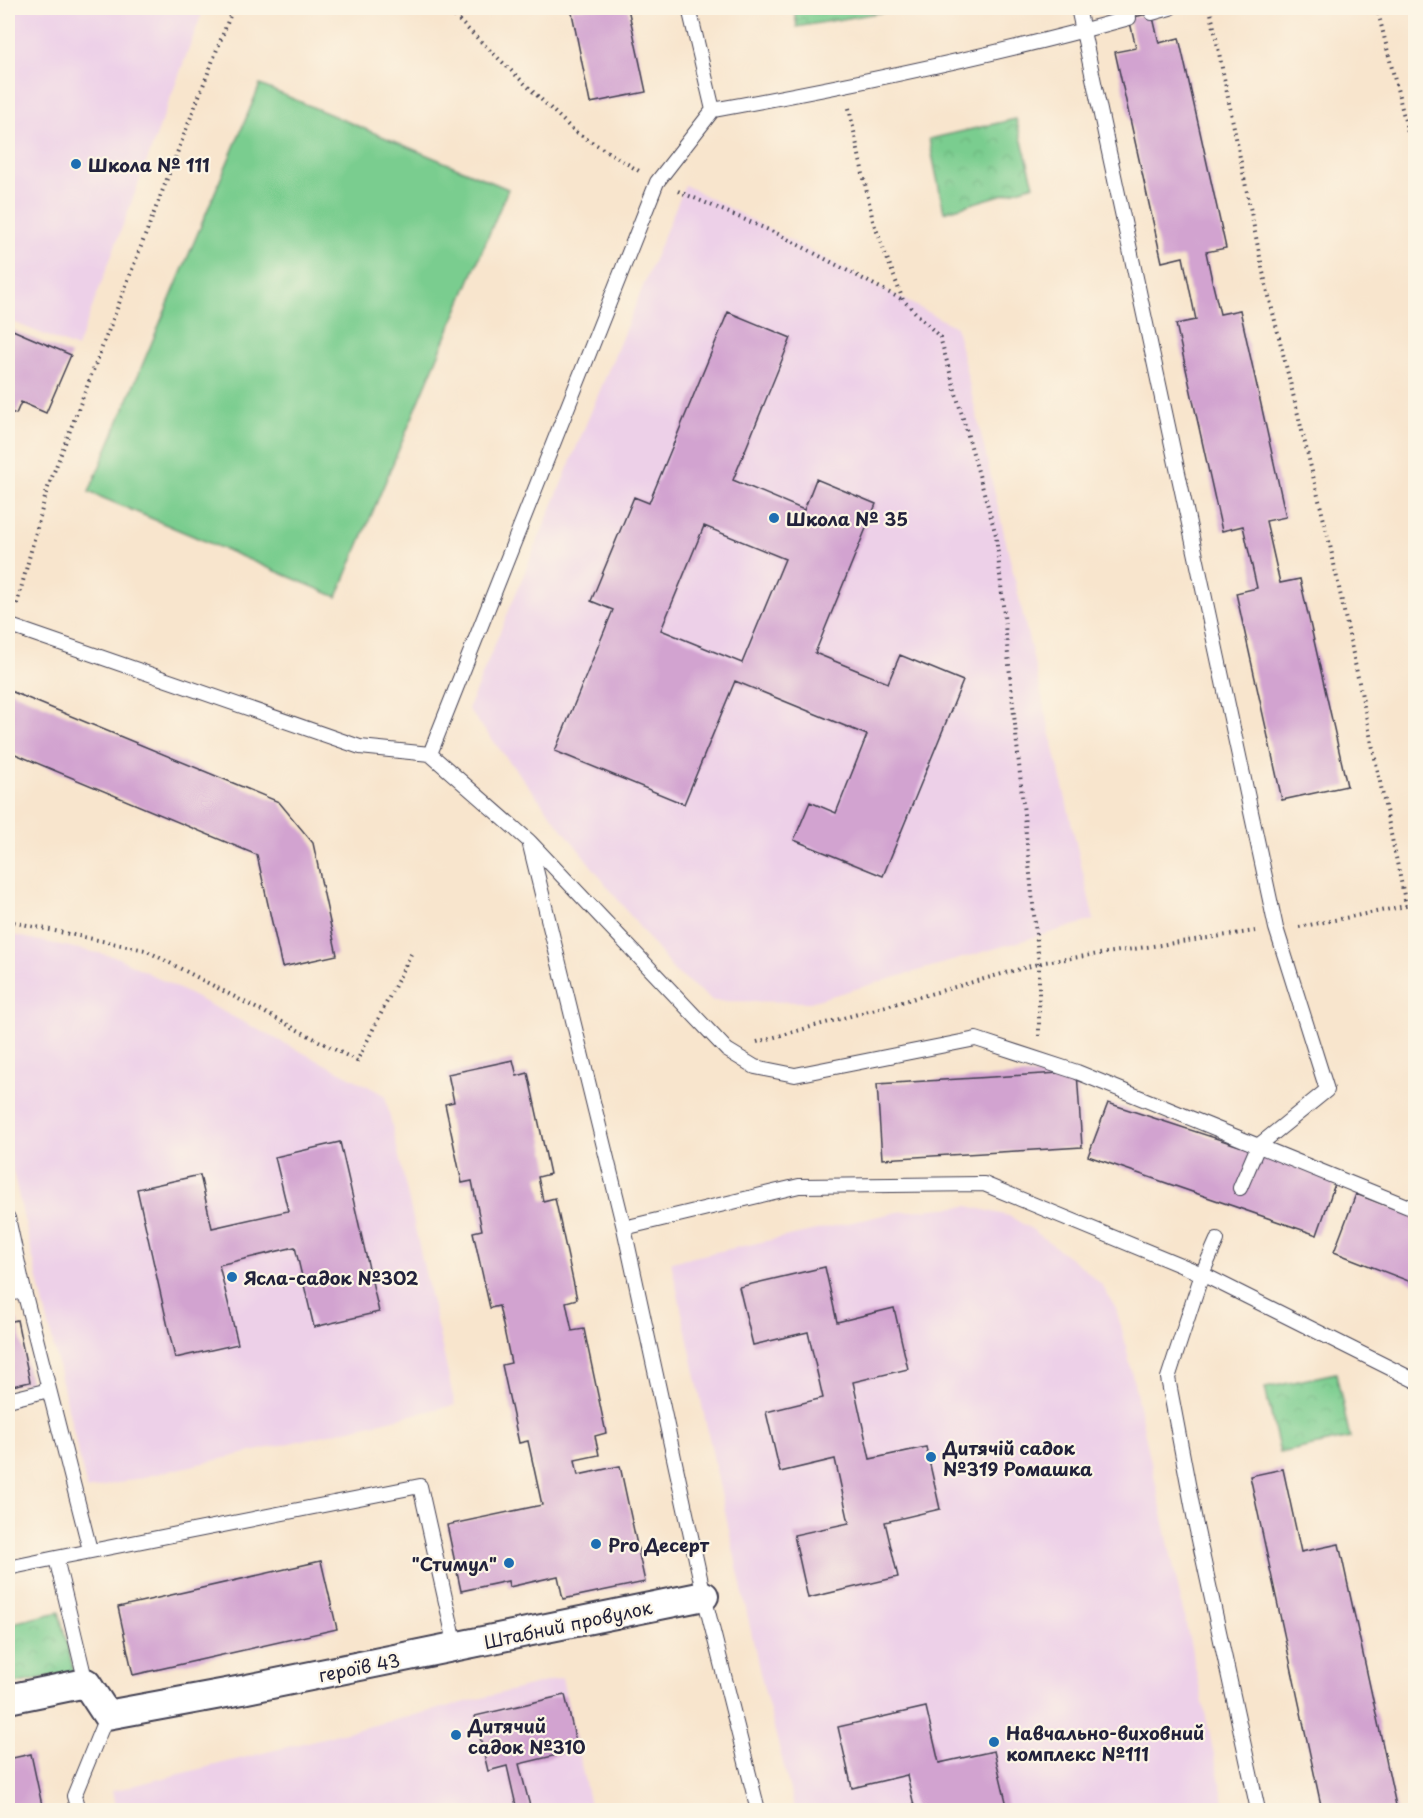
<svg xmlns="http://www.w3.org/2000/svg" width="1423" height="1818" font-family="'Playpen Sans',sans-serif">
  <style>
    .built { fill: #edd0e8 }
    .grass { fill: #7acd8f; stroke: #4e7865; stroke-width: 1.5 }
    .park { fill: url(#park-crowns); stroke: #4e7865; stroke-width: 1.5 }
    .building { fill: #d2a3d0; fill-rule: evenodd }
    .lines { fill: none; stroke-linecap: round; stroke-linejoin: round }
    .lane-casing { stroke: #423f51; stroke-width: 16 }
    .street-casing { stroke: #423f51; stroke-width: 32 }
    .path { stroke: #423f51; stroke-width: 4; stroke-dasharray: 1.5 4.5; stroke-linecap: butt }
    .lane { stroke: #fff; stroke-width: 14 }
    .street { stroke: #fff; stroke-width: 28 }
    .poi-dot { fill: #1f6fb2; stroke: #fcf5e5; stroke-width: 2 }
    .labels { text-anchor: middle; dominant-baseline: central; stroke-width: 4.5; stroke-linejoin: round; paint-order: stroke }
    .poi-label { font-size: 18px; font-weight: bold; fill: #22223b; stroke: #fcf5e5; text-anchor: start }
    .street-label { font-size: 18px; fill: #22223b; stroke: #fcf5e5 }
  </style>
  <defs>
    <pattern id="park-crowns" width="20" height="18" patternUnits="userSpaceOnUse" patternTransform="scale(1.5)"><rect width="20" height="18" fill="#7acd8f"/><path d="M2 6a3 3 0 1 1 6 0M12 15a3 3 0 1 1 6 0" fill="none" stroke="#69b07c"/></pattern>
  </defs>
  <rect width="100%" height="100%" fill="#fcf5e5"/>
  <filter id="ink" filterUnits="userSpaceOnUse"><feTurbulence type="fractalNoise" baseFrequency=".0167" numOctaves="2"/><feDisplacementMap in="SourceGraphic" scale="12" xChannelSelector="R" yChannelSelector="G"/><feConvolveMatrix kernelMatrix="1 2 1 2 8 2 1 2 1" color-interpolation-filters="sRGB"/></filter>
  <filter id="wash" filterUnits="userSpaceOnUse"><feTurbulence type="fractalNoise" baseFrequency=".008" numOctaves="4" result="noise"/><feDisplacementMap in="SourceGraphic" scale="24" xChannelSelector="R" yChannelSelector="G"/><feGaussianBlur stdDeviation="1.35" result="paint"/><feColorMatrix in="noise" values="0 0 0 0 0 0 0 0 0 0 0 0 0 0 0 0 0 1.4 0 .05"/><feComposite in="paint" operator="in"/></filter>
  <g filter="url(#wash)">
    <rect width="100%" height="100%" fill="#f8e5cd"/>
    <!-- built -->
    <path class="built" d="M8 8H204L77 348 8 320Z
      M685 185 956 327 1094 920 810 1002 713 1001 674 971 468 709Z
      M8 934 117 957 385 1095 455 1405 87 1490 8 1150Z
      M968 1206 1009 1216 1033 1230 1081 1266 1102 1285 1116 1309 1124 1337 1226 1810H795L760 1673 671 1262 897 1212Z
      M562 1678 591 1810H116L112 1791Z"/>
    <!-- grass -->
    <path class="grass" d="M260 85 508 189 337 597 89 492Z"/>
    <!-- park -->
    <path class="park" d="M794 8H906L797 27Z
      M1016 119 1034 185 944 212 929 139Z
      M1336 1373 1350 1438 1280 1453 1265 1388Z
      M59 1612 74 1672 8 1685V1624Z"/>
    <g id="blocks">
      <!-- building -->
      <path class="building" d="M571 8H628L646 92 590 103Z
        M1152 13 1159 43 1179 38 1226 248 1206 252 1213 285 1220 314 1240 310 1286 517 1266 521 1280 583 1300 579 1347 786 1282 800 1236 593 1257 588 1243 526 1222 531 1176 324 1196 320 1183 257 1162 262 1115 52 1136 48 1129 18Z
        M728 312 791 338 733 480 804 510 816 479 876 504 815 653 888 683 900 655 963 681 883 876 794 840 810 802 836 813 867 735 735 681 684 804 555 751 613 610 591 601 634 497 649 503ZM704 526 785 559 742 663 661 630Z
        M8 328 71 355 46 413 21 402 16 414 8 411Z
        M8 690 279 802 313 843 337 955 282 967 257 855 8 751Z
        M513 1060 517 1076 528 1073 550 1174 538 1177 543 1201 555 1198 577 1299 566 1302 572 1331 584 1329 606 1433 595 1436 599 1455 575 1460 578 1475 620 1466 645 1582 563 1599 558 1576 509 1587 508 1581 461 1591 447 1525 542 1505 528 1441 519 1443 502 1365 511 1363 499 1306 490 1308 473 1232 482 1230 472 1181 462 1183 445 1104 454 1102 448 1074Z
        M1077 1072 1082 1147 882 1159 877 1084Z
        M1108 1103 1337 1178 1317 1235 1088 1156Z
        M340 1142 379 1312 314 1327 295 1247 219 1265 238 1344 175 1358 137 1189 200 1175 212 1228 288 1211 275 1157Z
        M1356 1194 1416 1217V1284L1334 1252Z
        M825 1267 837 1322 894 1308 908 1369 853 1382 870 1459 926 1447 940 1509 885 1522 898 1577 808 1598 794 1535 849 1523 835 1459 780 1472 766 1412 823 1398 808 1332 753 1345 739 1287Z
        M17 1320 30 1382 8 1387V1322Z
        M1283 1469 1301 1552 1339 1544 1397 1810H1322L1250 1476Z
        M321 1561 337 1629 133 1675 118 1607Z
        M565 1695 578 1750 519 1764 531 1810H517L507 1766 488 1771 475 1716Z
        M926 1707 939 1763 994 1751 1008 1810H915L907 1775 852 1788 838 1727Z
        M31 1754 43 1810H8V1759Z"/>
    </g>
  </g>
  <g filter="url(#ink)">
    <use href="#blocks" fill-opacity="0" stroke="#423f51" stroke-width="1.5"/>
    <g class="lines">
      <!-- lane casing -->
      <g class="lane-casing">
        <path id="lane" d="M689 8 713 110
          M1078 8 1276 928 1327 1090 1258 1146 1240 1188
          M1152 13 1170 8
          M8 625 360 747 430 754 529 841 624 1228 704 1596 758 1810
          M430 754 657 182 713 110C853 85 992 56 1129 18
          M530 842 727 1050 755 1067 795 1075 976 1039 1077 1072 1416 1210
          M8 1218 24 1291
          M624 1228 799 1186 984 1184 1202 1274 1168 1378 1196 1526 1258 1810
          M1217 1240 1202 1274 1416 1381
          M8 1294 24 1291 90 1550
          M8 1400 49 1390
          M8 1568 56 1558
          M86 1683 56 1558 420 1486 456 1647
          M78 1810 74 1796 107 1715"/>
      </g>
      <!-- street casing -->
      <g class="street-casing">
        <path id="street" d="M8 1699 86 1683 107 1715 237 1691 704 1596"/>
      </g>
      <!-- path -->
      <path class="path" d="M446 8 574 131 639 171
        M1210 8 1263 272 1330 545 1406 905
        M1377 8 1416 165
        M849 108 873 221 903 300 940 337 996 535 1039 964V1036
        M678 191 778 234 903 300
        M17 604 47 490 233 8
        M8 921 145 950 357 1061 411 954
        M1299 927 1416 904
        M757 1042 1045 962 1255 931"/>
      <!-- lane -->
      <use href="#lane" class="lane"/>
      <!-- street -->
      <use href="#street" class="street"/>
    </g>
  </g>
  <!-- markers -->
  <g class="poi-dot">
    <circle cx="76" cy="164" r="6"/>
    <circle cx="774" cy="518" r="6"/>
    <circle cx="232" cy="1277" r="6"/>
    <circle cx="931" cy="1457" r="6"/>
    <circle cx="596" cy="1544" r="6"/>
    <circle cx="509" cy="1563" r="6"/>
    <circle cx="456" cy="1735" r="6"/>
    <circle cx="994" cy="1742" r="6"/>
  </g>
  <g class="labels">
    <!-- poi labels -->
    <g class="poi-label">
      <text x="88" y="164">Школа № 111</text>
      <text x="786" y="518">Школа № 35</text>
      <text x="244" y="1277">Ясла-садок №302</text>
      <text x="943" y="1447">Дитячій садок<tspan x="943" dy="21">№319 Ромашка</tspan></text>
      <text x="608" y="1544">Pro Десерт</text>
      <text x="497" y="1563" text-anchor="end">"Стимул"</text>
      <text x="468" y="1725">Дитячий<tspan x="468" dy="21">садок №310</tspan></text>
      <text x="1006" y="1732">Навчально-виховний<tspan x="1006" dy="21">комплекс №111</tspan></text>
    </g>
    <!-- street labels -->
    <g class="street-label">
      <text transform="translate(568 1624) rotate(-12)">Штабний провулок</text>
      <text transform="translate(359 1667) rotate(-11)">героїв 43</text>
    </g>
  </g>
  <!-- margin -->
  <rect width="1423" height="1818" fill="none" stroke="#fcf5e5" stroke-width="30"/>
</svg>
